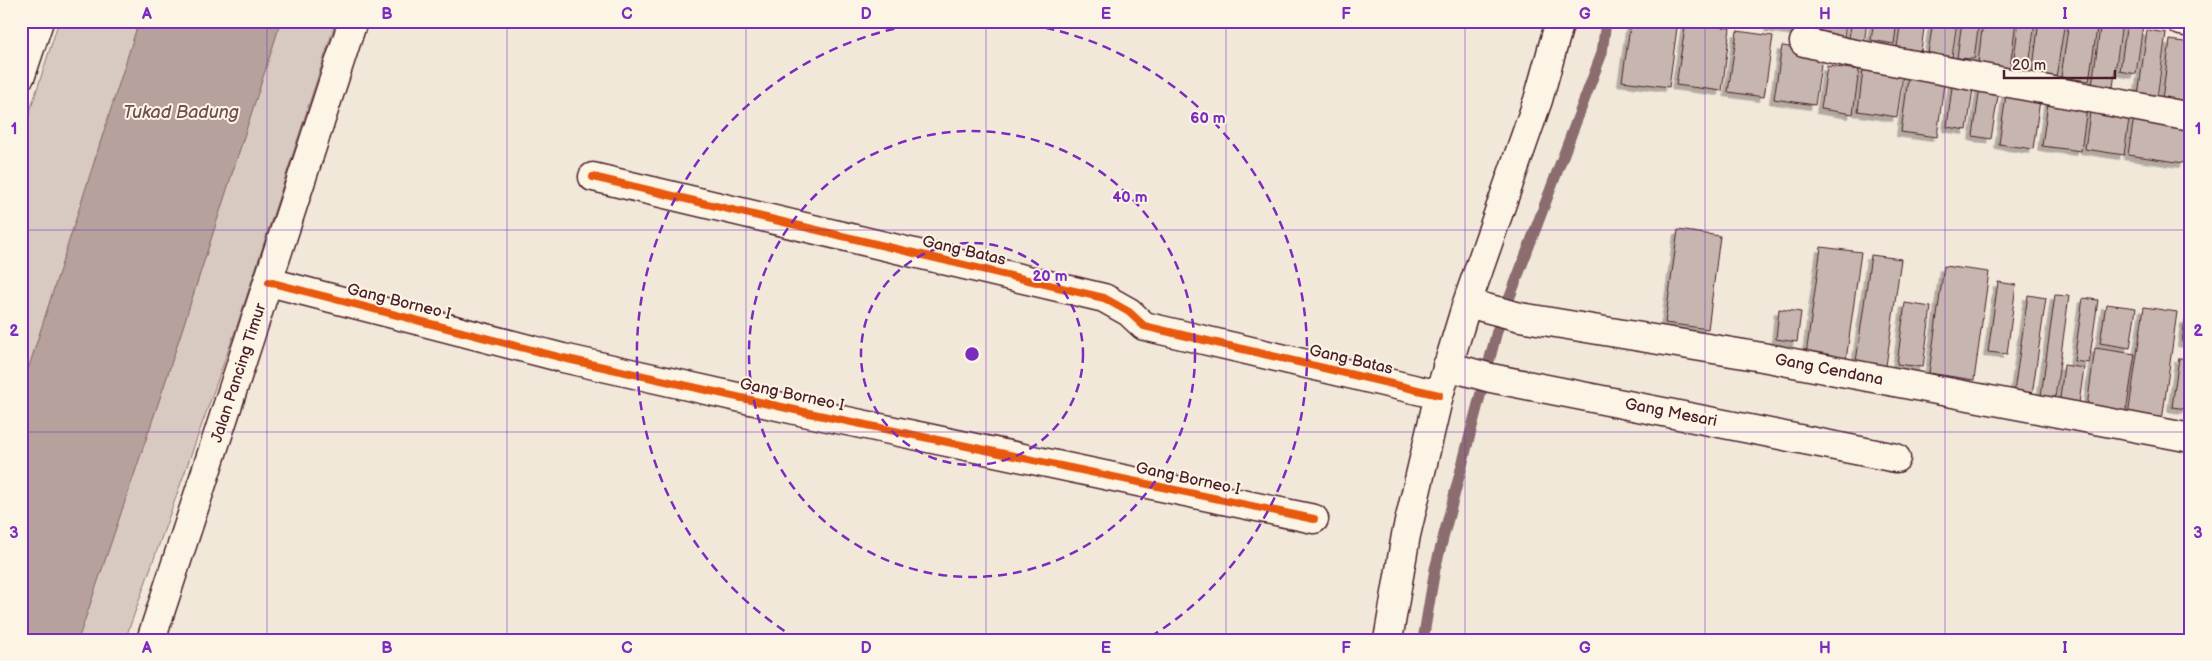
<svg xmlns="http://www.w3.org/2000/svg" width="2212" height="661" font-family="'Balsamiq Sans',sans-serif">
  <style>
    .green { fill: #d8cac0; stroke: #917476 }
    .water { fill: #b6a19c; stroke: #8b6d6f }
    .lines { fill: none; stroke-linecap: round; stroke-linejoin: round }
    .stream { stroke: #8b6d6f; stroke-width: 11 }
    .building { fill: #c7b6af; stroke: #4a1f2b; filter: url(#shadow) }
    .minor-casing { stroke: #4a1f2b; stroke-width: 31 }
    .minor { stroke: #fcf5e5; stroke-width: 28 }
    .cycleway-casing { stroke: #fcf5e5; stroke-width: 11 }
    .cycleway { stroke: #e8590c; stroke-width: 8 }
    .grid { fill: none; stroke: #7b2cbf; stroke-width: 1; stroke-opacity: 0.55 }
    .ring { fill: none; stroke: #7b2cbf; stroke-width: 2.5; stroke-dasharray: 9 6 }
    .labels { text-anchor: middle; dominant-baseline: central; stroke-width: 4; stroke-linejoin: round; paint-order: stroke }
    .street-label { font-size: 16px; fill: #4a1f2b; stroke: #fcf5e5 }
    .water-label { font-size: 18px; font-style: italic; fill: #704c53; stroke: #fcf5e5 }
    .centre { fill: #7b2cbf; stroke: #fcf5e5; stroke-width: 2.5 }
    .ring-label { font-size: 15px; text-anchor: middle; font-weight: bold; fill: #7b2cbf; stroke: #fcf5e5; stroke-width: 4; stroke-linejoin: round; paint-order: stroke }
    .neatline { fill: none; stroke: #7b2cbf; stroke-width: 2 }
    .grid-label { font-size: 16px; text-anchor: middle; font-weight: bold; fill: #7b2cbf }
  </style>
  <defs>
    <filter id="shadow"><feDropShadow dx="-4.5" dy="4.5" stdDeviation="0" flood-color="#0004"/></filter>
  </defs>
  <rect width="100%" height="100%" fill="#f1e8da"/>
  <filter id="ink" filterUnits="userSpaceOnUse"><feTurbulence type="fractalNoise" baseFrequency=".02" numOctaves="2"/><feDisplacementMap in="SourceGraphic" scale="10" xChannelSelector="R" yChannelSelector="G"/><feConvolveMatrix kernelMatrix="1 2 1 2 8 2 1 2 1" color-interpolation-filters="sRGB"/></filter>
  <g filter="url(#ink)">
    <!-- green -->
    <path class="green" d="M59 21H139L21 392V139Z
      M281 21H336L238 323 125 640H78L163 389Z"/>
    <!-- water -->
    <path class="water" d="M139 21H281L163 389 78 640H21V392Z"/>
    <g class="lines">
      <!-- stream -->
      <path class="stream" d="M1423 640 1435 569 1497 331 1602 53 1606 21"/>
    </g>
    <!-- building -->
    <path class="building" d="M1631 21 1677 28 1669 87 1622 81Z
      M1770 21H1816L1814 33 1769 27Z
      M1820 21H1846L1844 40 1818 36Z
      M1852 21H1867L1864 45 1848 43Z
      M1874 21H1897L1894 44 1871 40Z
      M1901 21H1925L1921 51 1897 47Z
      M1933 21 1957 22 1952 57 1928 54Z
      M1962 21H1979L1974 59 1957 58Z
      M1983 21H2016L2010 68 1978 63Z
      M2019 21H2035L2028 74 2012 72Z
      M2039 21H2065L2056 78 2032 75Z
      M2069 21H2098L2089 81 2061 77Z
      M2101 21 2122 23 2113 87 2092 85Z
      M1686 22 1730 28 1722 91 1676 85Z
      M2127 22 2143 25 2136 74 2120 71Z
      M2147 30 2166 33 2157 98 2138 96Z
      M1737 31 1773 36 1764 97 1728 92Z
      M2170 40 2191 43V70L2186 102 2162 99Z
      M1782 46 1823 51 1815 105 1774 99Z
      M1864 62 1904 68 1897 117 1858 111Z
      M1827 66 1859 70 1853 114 1821 109Z
      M1909 71 1945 76 1937 137 1901 132Z
      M1953 79 1974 82 1967 130 1947 127Z
      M1980 87 1999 90 1991 139 1973 136Z
      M2007 88 2041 93 2033 149 1999 144Z
      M2049 96 2088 101 2081 151 2042 146Z
      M2091 106 2130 112 2124 155 2085 149Z
      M2134 117 2189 125 2184 163 2128 155Z
      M1678 230 1720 236 1708 329 1665 323Z
      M1821 247 1861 252 1846 360 1806 355Z
      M1871 255 1901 259 1886 366 1856 362Z
      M1944 266 1989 272 1974 380 1929 373Z
      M1998 282 2016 285 2007 354 1988 352Z
      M2028 295 2046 298 2032 395 2014 392Z
      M2055 295 2069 296 2055 398 2041 396Z
      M2083 298 2098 300 2089 363 2074 361Z
      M1905 303 1931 307 1923 367 1897 364Z
      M2106 304 2136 308 2130 348 2100 343Z
      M2144 307 2177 312 2162 421 2128 416Z
      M1779 309 1801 312 1797 342 1776 339Z
      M2185 319 2191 320V343L2182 342Z
      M2095 348 2135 354 2126 412 2087 407Z
      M2179 358 2191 359V386L2187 409 2172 407Z
      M2064 365 2084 368 2078 410 2059 407Z"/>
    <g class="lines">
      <!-- minor casing -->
      <g class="minor-casing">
        <path id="minor" d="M2181 21 2191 23
          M1804 42 1845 52 2191 117
          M21 75 39 21
          M593 177 1104 298 1129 312 1144 326 1439 395
          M269 282 563 358 804 412 1314 519
          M1467 303 1520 317 1762 357 2191 438
          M1447 366 1491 378 1896 458
          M151 640 353 21
          M1388 640 1406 535 1439 395 1467 303 1538 100 1560 21"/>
      </g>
      <!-- minor -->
      <use href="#minor" class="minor"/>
      <!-- cycleway casing -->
      <g class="cycleway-casing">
        <path id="cycleway" d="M593 177 1104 298 1129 312 1144 326 1439 395
          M269 282 563 358 804 412 1314 519"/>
      </g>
      <!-- cycleway -->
      <use href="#cycleway" class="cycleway"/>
    </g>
  </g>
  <!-- grid -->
  <path class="grid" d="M267 21V640M507 21V640M746 21V640M986 21V640M1226 21V640M1465 21V640M1705 21V640M1945 21V640M21 230H2191M21 432H2191"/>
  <!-- distance rings -->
  <g class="ring">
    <circle cx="972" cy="354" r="111"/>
    <circle cx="972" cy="354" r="223"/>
    <path d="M797 639A334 334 0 0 1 943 21M1001 21A334 334 0 0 1 1147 639"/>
  </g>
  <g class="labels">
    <!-- street labels -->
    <g class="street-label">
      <text transform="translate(964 251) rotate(13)">Gang Batas</text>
      <text transform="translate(399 302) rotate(14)">Gang Borneo I</text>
      <text transform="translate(1351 360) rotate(13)">Gang Batas</text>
      <text transform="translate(1829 370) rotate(11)">Gang Cendana</text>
      <text transform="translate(239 373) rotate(-72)">Jalan Pancing Timur</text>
      <text transform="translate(792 395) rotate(12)">Gang Borneo I</text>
      <text transform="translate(1671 413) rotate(11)">Gang Mesari</text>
      <text transform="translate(1188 479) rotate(12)">Gang Borneo I</text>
    </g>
    <!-- water labels -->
    <g class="water-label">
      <text x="181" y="112">Tukad Badung</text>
    </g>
  </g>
  <circle cx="972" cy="354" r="8" class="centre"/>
  <g class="ring-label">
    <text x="1208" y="123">60 m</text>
    <text x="1130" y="202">40 m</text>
    <text x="1050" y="281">20 m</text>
  </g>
  <!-- margin -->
  <rect width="2212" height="661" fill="none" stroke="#fcf5e5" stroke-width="55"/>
  <!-- scale -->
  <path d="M2004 70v8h111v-8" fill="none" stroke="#4a1f2b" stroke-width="2.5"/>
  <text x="2012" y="70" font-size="15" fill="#4a1f2b" stroke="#fcf5e5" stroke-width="4" paint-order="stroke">20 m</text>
  <rect x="28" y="28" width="2156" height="606" class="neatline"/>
  <g class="grid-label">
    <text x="147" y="19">A</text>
    <text x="387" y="19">B</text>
    <text x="627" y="19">C</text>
    <text x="866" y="19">D</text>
    <text x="1106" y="19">E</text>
    <text x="1346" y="19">F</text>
    <text x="1585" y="19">G</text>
    <text x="1825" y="19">H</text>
    <text x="2065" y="19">I</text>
    <text x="14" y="134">1</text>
    <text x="2198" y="134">1</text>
    <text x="14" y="336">2</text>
    <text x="2198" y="336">2</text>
    <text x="14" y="538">3</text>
    <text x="2198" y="538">3</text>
    <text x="147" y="653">A</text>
    <text x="387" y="653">B</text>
    <text x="627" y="653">C</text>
    <text x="866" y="653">D</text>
    <text x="1106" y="653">E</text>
    <text x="1346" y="653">F</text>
    <text x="1585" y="653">G</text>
    <text x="1825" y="653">H</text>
    <text x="2065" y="653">I</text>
  </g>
</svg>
